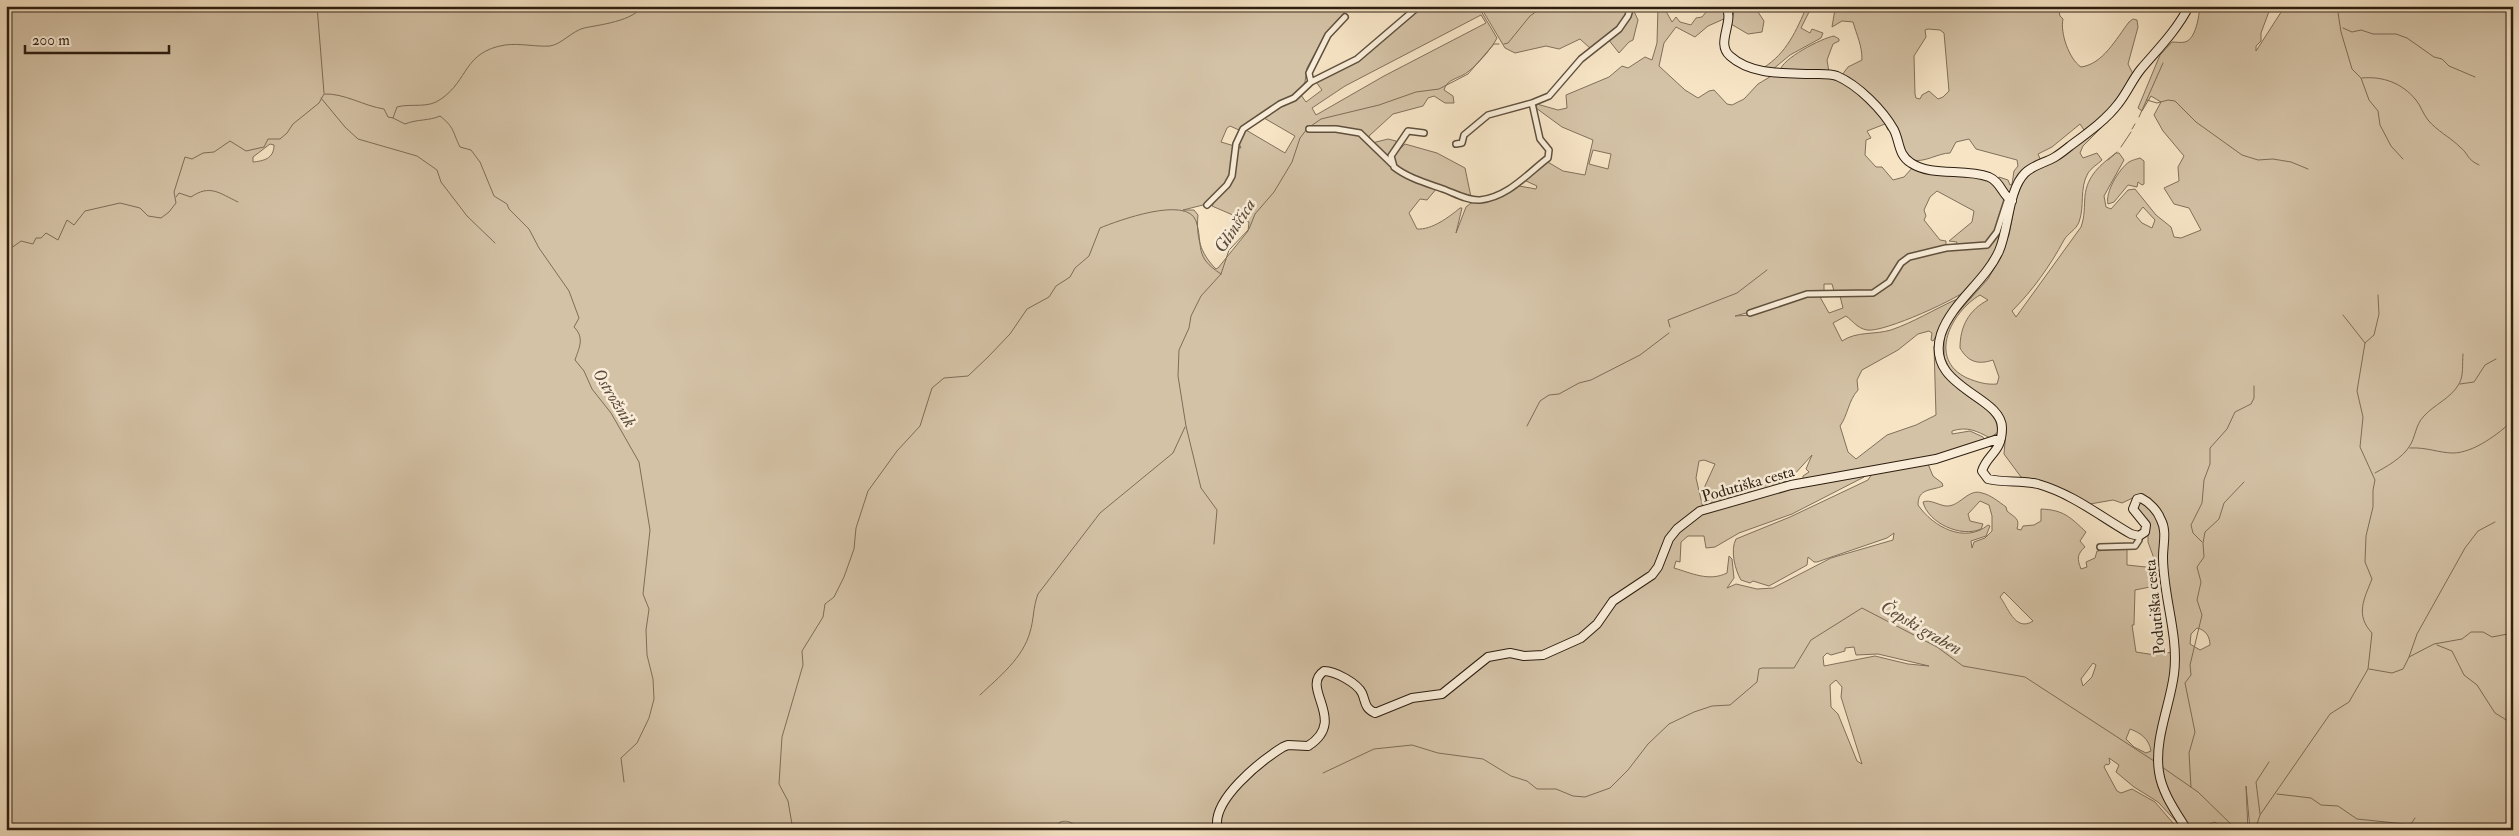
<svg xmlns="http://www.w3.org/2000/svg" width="2519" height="836" font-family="'IM FELL Double Pica',serif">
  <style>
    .green { fill: #d4c2a6; stroke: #80705b; fill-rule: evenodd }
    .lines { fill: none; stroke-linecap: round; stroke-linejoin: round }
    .stream { stroke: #7d6d57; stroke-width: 1 }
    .street-casing { stroke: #5f503d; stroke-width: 8 }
    .secondary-casing { stroke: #2d1e10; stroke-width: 10 }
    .street { stroke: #f9edd9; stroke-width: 5 }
    .secondary { stroke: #f9edd9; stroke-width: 8 }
    .labels { text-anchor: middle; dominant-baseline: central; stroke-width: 5; stroke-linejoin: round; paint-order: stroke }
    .street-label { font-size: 16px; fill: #2d1e10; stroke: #f9edd9 }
    .water-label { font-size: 18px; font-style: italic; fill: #5c4c3a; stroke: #f9edd9 }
  </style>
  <rect width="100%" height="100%" fill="#f6e4c5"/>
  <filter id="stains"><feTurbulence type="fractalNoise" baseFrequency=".004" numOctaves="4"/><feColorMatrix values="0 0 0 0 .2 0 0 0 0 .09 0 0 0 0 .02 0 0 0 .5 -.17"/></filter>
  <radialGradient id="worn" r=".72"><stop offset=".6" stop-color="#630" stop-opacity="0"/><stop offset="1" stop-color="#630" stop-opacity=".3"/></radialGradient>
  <!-- green -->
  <path class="green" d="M6 6H1350L1326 33 1307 68 1305 82 1300 91 1279 103 1246 130 1285 153 1295 136 1264 118 1278 106 1301 95 1306 102 1322 90 1316 82 1363 57 1421 6H1478L1497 38C1492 48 1478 64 1469 71 1460 79 1447 78 1444 90L1453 96 1454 103H1445L1434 96 1428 98 1423 106 1393 114 1369 136 1372 143 1388 139 1396 141 1397 144 1386 161 1400 173 1437 188 1427 200 1420 199 1409 213 1417 229C1432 230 1449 217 1460 208H1462L1456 233 1466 207 1471 203 1480 202 1519 186 1536 189 1537 186 1526 181 1527 177 1546 161 1563 171 1585 175 1593 140 1562 127 1536 108 1537 104 1558 110 1567 108 1566 95 1609 77 1622 66 1628 68 1645 57 1652 60 1657 43 1658 6H1663L1672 22 1676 17 1680 22 1691 25 1696 18 1702 17 1711 6H1722L1727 13V20L1726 18 1708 26 1695 37 1676 27 1664 43 1659 66 1685 90 1698 98 1709 91 1714 90 1727 104 1732 105 1744 99 1758 84 1773 75 1825 77 1843 82 1855 91 1886 120 1890 129 1888 130 1885 124 1867 131 1871 138 1866 140 1865 155 1876 167H1882L1893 180 1904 177 1913 167C1942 175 1990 166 2005 197 2004 211 2000 239 1985 244 1977 247 1968 246 1960 246H1956L1957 242 1949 241 1972 222 1974 211 1937 191 1930 197 1924 210 1926 216 1924 220 1940 240 1946 241V247L1908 257 1901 262 1889 280 1873 292 1834 291 1832 284H1824V292L1795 296 1772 306 1735 316 1751 315 1802 296 1874 294 1886 287 1902 264 1909 259 1948 249 1988 246 1994 242 2004 218H2007C2000 244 1991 267 1972 286 1961 298 1883 333 1867 330 1857 328 1854 322 1846 316L1833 323 1842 341C1857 331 1874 335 1891 330 1914 322 1933 310 1955 300H1959L1933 341 1931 340 1932 333 1929 331 1918 334 1898 350 1862 370 1857 380 1858 390C1848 401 1848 415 1840 426L1848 452 1856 459 1887 435 1916 425 1936 415 1934 346C1938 350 1938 361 1941 368 1952 389 1977 402 1995 415L1998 432 1990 438C1977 431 1967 426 1952 431V434L1970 431 1983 437 1985 441 1908 463 1803 480V476L1809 472 1806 469 1812 455 1792 477 1774 481V483L1789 481 1792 483 1713 505 1709 500 1713 498 1711 491 1705 492V486L1715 464 1704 460 1699 461 1696 478 1703 508 1693 512 1674 529 1667 538 1656 566 1649 575 1611 600 1586 633 1541 653 1500 651 1483 658 1441 692 1417 695 1373 710 1370 708C1368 703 1367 697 1365 692 1358 679 1336 670 1323 668L1318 671C1307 688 1322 699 1323 716 1324 725 1316 743 1305 744 1301 745 1294 742 1289 742 1266 755 1205 797 1216 830H1077C1073 822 1068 820 1060 822L1054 830H6ZM1481 15 1486 23 1384 76 1316 115 1312 108 1345 86ZM1230 126 1239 130H1245L1239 143 1241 148 1221 142 1227 128ZM270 144 274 145C274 159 263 161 253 162V157ZM1593 150 1611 154 1608 169 1589 164ZM1215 196H1218L1212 206 1249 222 1248 231 1218 268 1216 269C1200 253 1196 237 1198 215L1194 210H1183L1203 205ZM1840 296 1843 308 1829 313 1820 297Z
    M1480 6H1628L1629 7 1622 24 1591 49 1580 39 1559 49 1546 46 1515 53 1505 48Z
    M1735 6H1759L1758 12 1764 21 1762 32 1748 34 1731 24Z
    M1807 6H1812L1801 28 1810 33 1812 29 1823 33 1821 38 1790 55 1772 70 1763 68C1787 53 1796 31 1807 6Z
    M1841 6H2058L2060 16 2063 19C2060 33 2069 59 2081 67 2103 64 2116 39 2129 22L2133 19 2137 20 2138 27 2128 64 2133 74 2108 112 2084 130 2080 124 2052 147 2038 154 2041 161C2022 169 2020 174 2011 192H2008L1998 180 1999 177 2008 180 2010 185 2012 184 2014 171 2018 166 2017 160 1976 149 1969 139 1956 142 1950 153C1938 153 1925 163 1912 160 1900 158 1902 140 1896 131 1883 112 1859 92 1842 75L1848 67 1862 60C1862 45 1857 36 1853 22L1842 21 1832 27 1835 9ZM1928 29 1940 30 1944 33 1949 91 1943 97 1938 99 1929 91 1922 95 1920 99 1916 98 1915 94 1914 56 1926 37 1925 30Z
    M2200 6H2271L2261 33V41L2256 46V51L2285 6H2315L2320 9 2333 6H2513V830H2250L2246 786 2248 830H2221L2215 822 2196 830H2190L2168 792 2161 772V750L2176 678 2166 575 2167 536 2155 507 2146 497 2139 495 2122 503 2113 500 2090 504 2021 477 2004 454 2006 431 2001 412 1952 374 1944 357V334L1954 317 1988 279 1997 263 2009 235 2015 203 2023 180 2036 170 2056 161 2101 126V128L2083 146 2080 153 2083 158 2097 153 2102 160C2098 164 2091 168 2088 173 2079 189 2085 206 2079 222 2076 230 2068 233 2064 240 2050 266 2033 290 2012 311L2016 317 2081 227C2085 216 2084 207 2085 196 2087 176 2100 165 2116 153H2119L2124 160 2104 196 2106 207 2111 209 2128 190 2135 189 2156 215 2171 227 2174 237 2181 238 2201 230 2189 208 2174 204 2164 188 2179 181 2178 167 2184 156 2163 131 2154 115 2161 102 2151 96 2142 111 2138 108 2160 55 2172 42C2176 42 2181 43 2185 42 2196 39 2199 16 2200 6ZM2143 207 2155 220 2152 228 2142 223 2136 216ZM1980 295 1988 300C1969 310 1960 326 1960 348 1968 362 1978 365 1993 360L1999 377 1997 384C1986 385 1977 382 1967 378 1927 359 1951 312 1980 295ZM2197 628C2206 630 2210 637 2210 645L2200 650 2190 644 2191 634Z
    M1632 7 1638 20 1633 40 1629 42 1619 53 1608 39Z
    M1834 36 1839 39V41L1833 44 1827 60 1829 72 1780 71C1781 59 1822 38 1834 36Z
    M1405 144 1437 153 1465 168 1471 197 1420 180 1395 166 1393 156Z
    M2140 158 2144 161V184L2142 185 2138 182 2137 187 2128 185 2114 202 2108 204C2105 192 2119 169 2129 162 2132 160 2137 159 2140 158Z
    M1924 463 1928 464 1933 476 1942 483 1943 486C1931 491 1918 488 1918 505 1933 527 1965 544 1988 525L1990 526 1986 536 1971 541 1972 548 1974 542 1985 538 1992 531V516L1989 505 1980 501 1968 514 1970 521 1983 524 1981 529C1961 538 1928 523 1923 502 1930 499 1938 505 1946 506 1960 507 1968 488 1982 493 1991 495 1999 502 2006 507L2007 511C2015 518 2020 518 2017 529L2021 530 2023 526 2034 525 2041 521V509C2064 510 2070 517 2086 532L2080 541 2085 547C2077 554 2077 559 2081 569L2087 567 2086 562 2095 558 2097 551 2127 548V565L2155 568 2156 564 2148 542V522L2136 508 2139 502C2162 503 2167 559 2160 575 2158 580 2154 584 2150 587L2135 590 2134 625H2132L2136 652 2155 655 2173 652 2171 673 2155 758 2184 830 2158 802 2134 787 2116 772 2119 765 2109 758 2110 763 2108 765 2106 764 2104 767 2117 791 2121 793 2132 789 2155 802 2179 830H1222C1211 805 1249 779 1264 766 1271 760 1280 749 1289 747 1294 746 1300 749 1305 750 1335 726 1330 718 1318 685L1325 672C1336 676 1352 683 1359 693 1365 701 1361 711 1372 716L1411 701 1428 699 1486 661 1509 655 1522 658 1578 643 1608 609 1648 581 1675 535 1704 512 1756 496 1865 474 1864 477 1792 514 1739 533 1715 547 1706 548 1704 536H1688L1681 542 1680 562 1676 561 1674 568C1691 573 1709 582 1727 573L1729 556 1732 559 1734 578 1727 588 1736 584 1757 589 1773 588 1831 558 1893 540 1894 533 1887 538 1817 562H1814L1808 557 1807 565 1769 586 1753 581 1750 583 1741 580C1735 570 1730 550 1736 539L1790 517 1868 480 1872 474ZM2004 592 2033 621C2015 633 2007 605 2000 597ZM1854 647 1856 655 1878 654 1929 666 1908 664 1875 656 1824 666 1823 657 1827 653 1831 655 1845 651V648ZM2093 663 2096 665 2092 677 2083 686 2081 679ZM1836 680 1842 687 1841 697 1862 764 1857 761 1838 714 1831 707 1830 685ZM2130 729C2141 733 2149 739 2151 751L2146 753 2134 747 2126 739Z"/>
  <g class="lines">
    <!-- stream -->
    <path class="stream" d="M317 6 324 93
      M683 6H684
      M718 6 727 11 747 6
      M1530 6 1535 11
      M2337 6 2341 32 2352 69 2361 78 2369 100 2378 111 2380 125 2391 146 2403 159
      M2343 28 2352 32 2361 30 2373 34H2396L2407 38 2434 57 2442 59 2449 66 2475 77
      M1504 44 1508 43 1530 16 1544 6
      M2362 78C2383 76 2402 83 2416 100 2421 106 2423 114 2428 120 2437 131 2450 137 2460 147 2469 154 2466 159 2479 165
      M321 98 345 127 358 139 417 156 437 170 441 182 467 216 495 243
      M2147 100 2157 103 2168 100 2175 101 2196 122 2242 155 2258 160 2273 159 2291 162 2308 169
      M2139 117 2163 63
      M393 118 405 124C417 119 429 121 440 116 455 128 452 131 460 147L471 150 480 162 494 196 507 204 509 209 529 229 539 248 569 291 579 318 574 327C585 338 579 348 575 360L584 371 592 389 611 413 639 462 650 530 643 594 649 609 646 630 647 655 653 679 654 699 649 718 637 743 621 758 624 782
      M1311 126 1321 119 1379 105 1416 92 1439 89 1468 74 1494 44H1499
      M2132 129 2135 124
      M2121 147 2131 132
      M2108 160 2117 152
      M176 197 179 193 191 197C210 184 219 193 238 202
      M6 256 7 251 21 241 33 244 36 238H41L46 233 58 240 67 220 74 225 85 211 120 203 140 208 148 216 161 218 169 212 176 203 174 192 185 157 192 159 203 153 214 152 230 141 246 151 264 147 268 139H280L287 133 293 124 319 103 324 94C344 93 364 106 384 109L388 117 393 118 397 107C411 103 428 109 441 99 469 80 463 52 505 45 520 43 536 47 550 46 562 44 572 31 584 28 598 25 635 21 642 6
      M2343 315 2365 343
      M1670 327 1668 320 1737 293 1767 270
      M2460 384 2474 382 2485 365 2496 359
      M1527 426 1540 401 1549 395 1559 394 1579 383 1591 380 1640 355 1669 333
      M2410 448C2427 447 2439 453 2453 453 2473 453 2499 434 2513 420
      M2375 473C2386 467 2402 458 2409 447 2416 437 2415 425 2424 416 2435 404 2450 399 2459 384 2464 375 2462 364 2463 354
      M2202 542 2193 533 2191 525 2202 503 2204 480 2210 464V448L2227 429 2235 412 2251 404 2254 398V386
      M1214 544 1217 510 1201 488 1186 426 1178 376 1179 350 1189 328 1191 316 1201 296 1221 274 1229 250 1249 229 1255 214 1274 192 1292 162 1300 138 1307 129
      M2437 645 2452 651 2464 675 2477 685 2495 713 2513 724
      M2409 657 2417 634 2465 548 2478 531 2495 522
      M2369 669 2392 673 2403 669 2409 657 2434 644 2462 639 2471 632H2483L2492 637 2513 633
      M980 695C999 677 1023 658 1030 632 1034 619 1033 607 1038 594L1100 513 1173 453 1185 427
      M2162 767 2198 792 2237 830
      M1323 773 1374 749 1412 745 1438 753 1483 759 1511 776 1527 781 1537 789H1556L1573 796 1585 797 1610 788 1628 770 1648 744 1669 724 1694 712 1712 706 1730 705 1757 682 1759 669 1762 668H1794L1811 640 1862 608 1937 647 1963 666 2025 677 2154 761
      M2191 787 2189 753 2195 732 2185 683 2191 675 2190 665 2202 615 2197 600 2201 582 2197 567 2204 557 2203 543 2205 532 2219 519 2224 503 2244 482
      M2277 794 2311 798 2321 805 2338 806 2357 819 2405 824H2411L2415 818
      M2260 814 2256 782 2269 762
      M793 830 788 801 779 784 782 737 803 665 802 651 823 617 825 604 834 597 844 577 854 549 856 528 868 491 897 451 920 426 932 388 944 378 968 376 988 357 1010 334 1027 309 1049 297 1056 286 1070 277 1075 268 1089 256 1100 228C1117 221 1187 195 1196 221 1204 247 1193 256 1221 274
      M2255 830 2260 815 2330 714 2349 702 2368 669 2372 633C2355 615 2364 599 2372 579L2365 562 2366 536 2373 507V490L2375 480 2360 447 2363 417 2357 391 2365 343 2374 335 2379 314 2378 295"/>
    <!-- street casing -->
    <g class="street-casing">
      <path id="street" d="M1311 82 1309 73 1328 35 1345 17
        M1309 129H1336L1360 133 1392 164
        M1424 133 1408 131 1391 156 1394 167C1408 178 1426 183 1443 189 1454 193 1468 201 1480 200 1508 197 1527 174 1548 158L1549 150 1540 139 1532 103
        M1456 144 1462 143 1464 135 1488 115 1532 103 1549 96 1581 59 1619 29 1628 16 1631 6
        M1207 205 1227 185 1232 176 1236 144 1243 129 1280 104 1294 98 1311 82 1357 59 1419 6
        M1750 313 1807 294 1873 293 1889 282 1901 263 1909 257 1946 248 1987 245 1997 232 2008 198
        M2100 547 2135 546 2139 540V536"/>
    </g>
    <!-- secondary casing -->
    <g class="secondary-casing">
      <path id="secondary" d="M1726 6C1735 22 1715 43 1730 56 1751 75 1784 73 1810 74 1819 74 1829 73 1837 76 1858 85 1883 110 1894 130 1900 142 1898 155 1911 163 1932 177 1964 168 1989 177 2001 182 2002 195 2012 201
        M1218 830C1209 801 1262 760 1283 747L1288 745 1308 746C1349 720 1299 688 1324 671 1335 671 1357 683 1362 693 1366 702 1364 708 1375 713L1412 698 1442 694 1488 657 1510 653 1524 656 1543 655 1581 638 1597 624 1613 601 1652 575 1658 567 1669 539 1677 529 1700 511 1791 485 1936 459 2001 438
        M2187 830C2176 812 2162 793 2159 772 2154 739 2170 706 2174 674 2179 635 2163 597 2163 557 2163 545 2167 531 2161 520 2158 511 2149 502 2141 498L2137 499 2133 509 2146 525 2145 532 2139 536 2131 534C2101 517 2073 494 2038 484 2021 480 2005 483 1988 479L1982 471C1987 454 2002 453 2002 428 2002 395 1924 388 1941 334 1952 302 1985 282 1999 251 2009 228 2008 190 2025 173 2033 165 2045 163 2055 157 2060 154 2065 150 2070 146 2086 134 2106 120 2118 104 2127 93 2132 80 2141 69 2158 49 2177 30 2189 6"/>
    </g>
    <!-- street -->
    <use href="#street" class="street"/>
    <!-- secondary -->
    <use href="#secondary" class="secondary"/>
  </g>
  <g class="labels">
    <!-- street labels -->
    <g class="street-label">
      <text transform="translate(1748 484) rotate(-16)">Podutiška cesta</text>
      <text transform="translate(2155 607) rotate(-96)">Podutiška cesta</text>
    </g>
    <!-- water labels -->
    <g class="water-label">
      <text transform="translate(1235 226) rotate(-57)">Glinščica</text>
      <text transform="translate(614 398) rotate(58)">Ostrožnik</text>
      <text transform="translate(1921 628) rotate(30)">Čepski graben</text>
    </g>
  </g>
  <!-- margin -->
  <rect width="2519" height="836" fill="none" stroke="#f6e4c5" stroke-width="25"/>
  <rect x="8" y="8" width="2504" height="821" fill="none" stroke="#2d1e10" stroke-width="2.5"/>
  <rect x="12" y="12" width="2494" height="811" fill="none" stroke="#2d1e10"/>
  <!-- scale -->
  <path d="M25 45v8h144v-8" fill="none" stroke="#2d1e10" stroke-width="2.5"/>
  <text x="32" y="45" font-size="15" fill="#2d1e10" stroke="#f9edd9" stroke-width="4" paint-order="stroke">200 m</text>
  <rect width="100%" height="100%" filter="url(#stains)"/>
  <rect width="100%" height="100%" fill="url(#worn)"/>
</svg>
